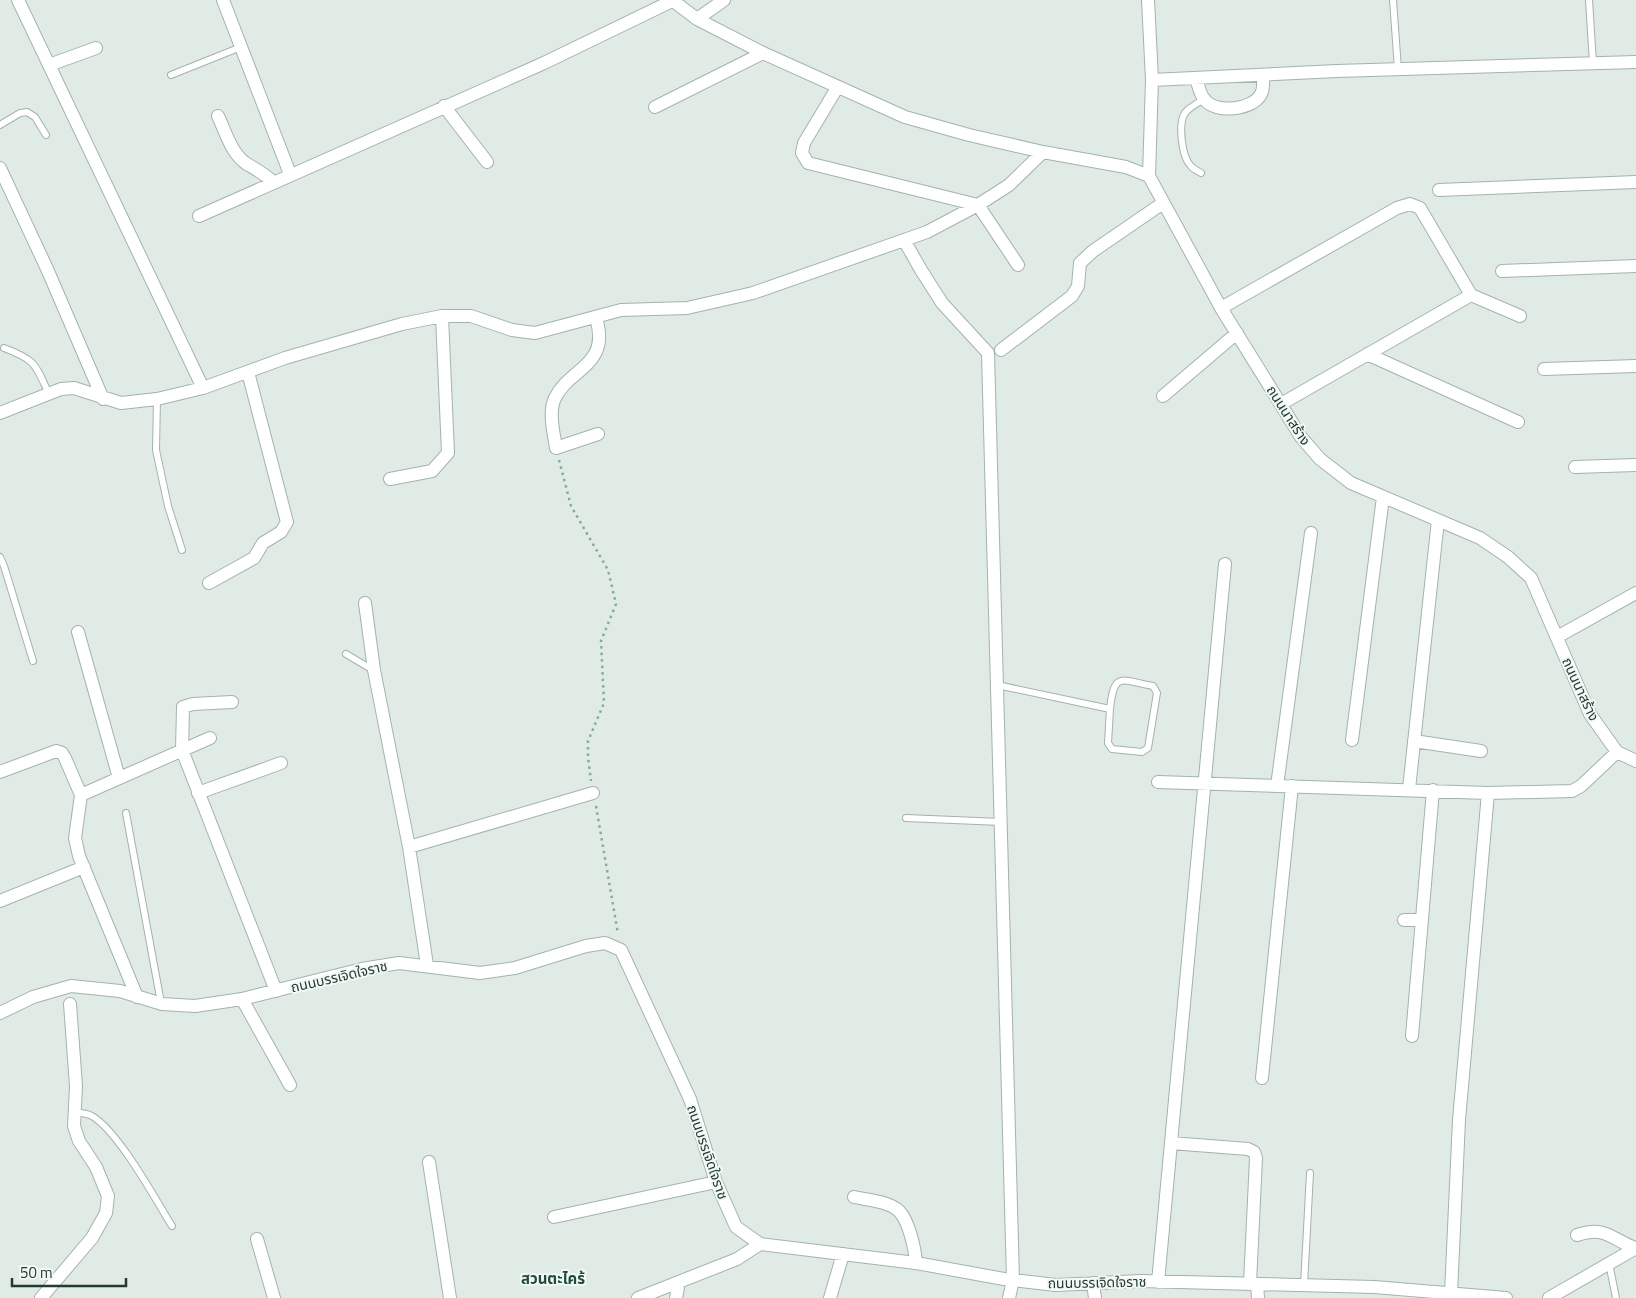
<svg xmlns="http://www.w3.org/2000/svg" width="1636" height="1298" font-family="'Titillium Web','Noto Sans Thai',sans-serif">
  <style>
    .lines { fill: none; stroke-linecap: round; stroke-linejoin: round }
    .lane-casing { stroke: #a4b2ad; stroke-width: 8 }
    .street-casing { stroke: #a4b2ad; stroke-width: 14 }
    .path { stroke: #84ac9d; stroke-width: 2.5; stroke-dasharray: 2.5 4; stroke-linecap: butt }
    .lane { stroke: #fff; stroke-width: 6 }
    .street { stroke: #fff; stroke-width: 12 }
    .labels { text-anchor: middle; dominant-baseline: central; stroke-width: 4; stroke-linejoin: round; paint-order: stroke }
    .street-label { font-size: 14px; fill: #233a33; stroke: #f2f8f4 }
    .neighbourhood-label { font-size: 15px; font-weight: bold; fill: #204b3e; stroke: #f2f8f4 }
  </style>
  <rect width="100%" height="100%" fill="#e1ebe6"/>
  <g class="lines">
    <!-- lane casing -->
    <g class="lane-casing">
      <path id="lane" d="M1393 0 1398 69
        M1589 0 1593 63
        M171 75 241 47
        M0 125 20 113 27 112 35 117 46 135
        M1201 173C1198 171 1193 169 1191 166 1182 158 1179 128 1183 117 1185 109 1197 104 1204 99
        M4 348C36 360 35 364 49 394
        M157 399 156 450 168 506 182 550
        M0 557 4 566 33 661
        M346 654 373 670
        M997 685 1110 709C1114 671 1121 680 1153 686L1157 693 1148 748 1142 752 1112 749 1108 743 1110 709
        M126 813 161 1003
        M906 818 1001 822
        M74 1112C79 1113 87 1113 92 1116 119 1132 155 1199 172 1226
        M1609 1263 1616 1298
        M1304 1285 1310 1173"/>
    </g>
    <!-- street casing -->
    <g class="street-casing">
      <path id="street" d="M18 0 203 388
        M223 0 290 174
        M672 0 697 19 763 53 905 117 969 135 1043 152 1126 167 1149 176
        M1148 0 1152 80 1149 176 1221 308 1301 437 1320 459 1351 483 1480 538 1508 557 1531 578 1590 714 1617 752 1636 761
        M697 19 724 0
        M49 65 96 48
        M1196 78C1198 85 1200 95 1205 100 1216 114 1253 110 1261 94 1264 89 1263 81 1263 75
        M1152 80 1337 71 1636 62
        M837 88 804 143 802 153 808 163 978 205 1018 265
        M444 106 487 162
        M655 107 763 53
        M218 116C225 131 232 155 247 164 257 170 265 174 273 182
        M0 168 48 271 103 399
        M1439 190 1636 182
        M199 216 544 63 672 1
        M904 240 921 270 942 303 988 353 1013 1280 1009 1298
        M1502 271 1636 266
        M1471 295 1520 316
        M1221 308 1397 208 1410 204 1420 208 1471 295 1281 404
        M596 318C611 366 569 368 555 398 548 412 554 434 556 448L598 434
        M1001 350 1072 296 1078 286 1080 263 1093 251 1163 203
        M1367 354 1518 422
        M1544 369 1636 366
        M1163 396 1237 333
        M0 413 61 389 74 388 121 403 157 399 203 388 285 358 402 324 442 316H471L512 330 535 333 621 310 687 308 753 293 927 232 978 205 1009 185 1043 152
        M1575 467 1636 465
        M390 479 432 471 448 453 442 316
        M209 583 254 558 263 543 281 532 287 522 248 372
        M365 603 374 670 409 847
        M78 632 119 778
        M1557 637 1636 593
        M232 702 193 704 183 707 182 750 276 991
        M1352 740 1383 497
        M1414 741 1481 751
        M0 772 56 751 62 753 65 758 81 795 75 838 79 856 137 997
        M1158 782 1488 793 1572 791 1581 786 1617 752
        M1277 786 1311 533
        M1409 789 1438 520
        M198 793 281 763
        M81 795 210 738
        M0 901 84 867
        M1404 920H1422
        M427 965 409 847 593 793
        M242 999 290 1085
        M0 1013 33 997 71 986 120 991 162 1004 195 1006 242 999 362 969 399 963 480 973 515 968 586 946 605 943 621 950 690 1099 716 1182 736 1227 760 1244 916 1263 1004 1279 1056 1285 1141 1281 1374 1287 1506 1298
        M1412 1036 1433 790
        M1262 1078 1292 786
        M1171 1143 1248 1149 1254 1152 1256 1158 1250 1284
        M429 1162 450 1298
        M854 1197C868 1200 888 1201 899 1211 909 1221 915 1249 916 1263
        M554 1217 716 1182
        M1577 1235C1607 1226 1609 1238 1635 1248
        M257 1239 274 1298
        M1158 1282 1225 564
        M1093 1283 1095 1298
        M1257 1284 1258 1298
        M1451 1293 1459 1120 1488 793
        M41 1298 92 1238 106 1213 108 1196 96 1167 79 1141 74 1126 76 1086 70 1004
        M638 1298 737 1259 760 1244
        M676 1298 679 1282
        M830 1298 843 1254
        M1549 1298 1636 1248"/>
    </g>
    <!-- path -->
    <path class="path" d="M559 460 571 506 608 570 616 604 601 641 604 703 588 741V757L591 781
      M596 806 618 934"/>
    <!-- lane -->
    <use href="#lane" class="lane"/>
    <!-- street -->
    <use href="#street" class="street"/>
  </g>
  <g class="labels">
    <!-- street labels -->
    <g class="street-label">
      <text transform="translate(1289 415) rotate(57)">ถนนนาสร้าง</text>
      <text transform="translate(1581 689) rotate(65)">ถนนนาสร้าง</text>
      <text transform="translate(339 976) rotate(-13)">ถนนบรรเจิดใจราช</text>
      <text transform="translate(708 1152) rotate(71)">ถนนบรรเจิดใจราช</text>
      <text transform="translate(1097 1282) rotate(-1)">ถนนบรรเจิดใจราช</text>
    </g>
    <!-- neighbourhood labels -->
    <g class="neighbourhood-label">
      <text x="553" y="1278">สวนตะไคร้</text>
    </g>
  </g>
  <!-- scale -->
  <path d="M12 1278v8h114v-8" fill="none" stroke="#233a33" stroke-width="2.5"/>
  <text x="20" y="1278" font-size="15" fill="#233a33" stroke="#f2f8f4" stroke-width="4" paint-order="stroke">50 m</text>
</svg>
